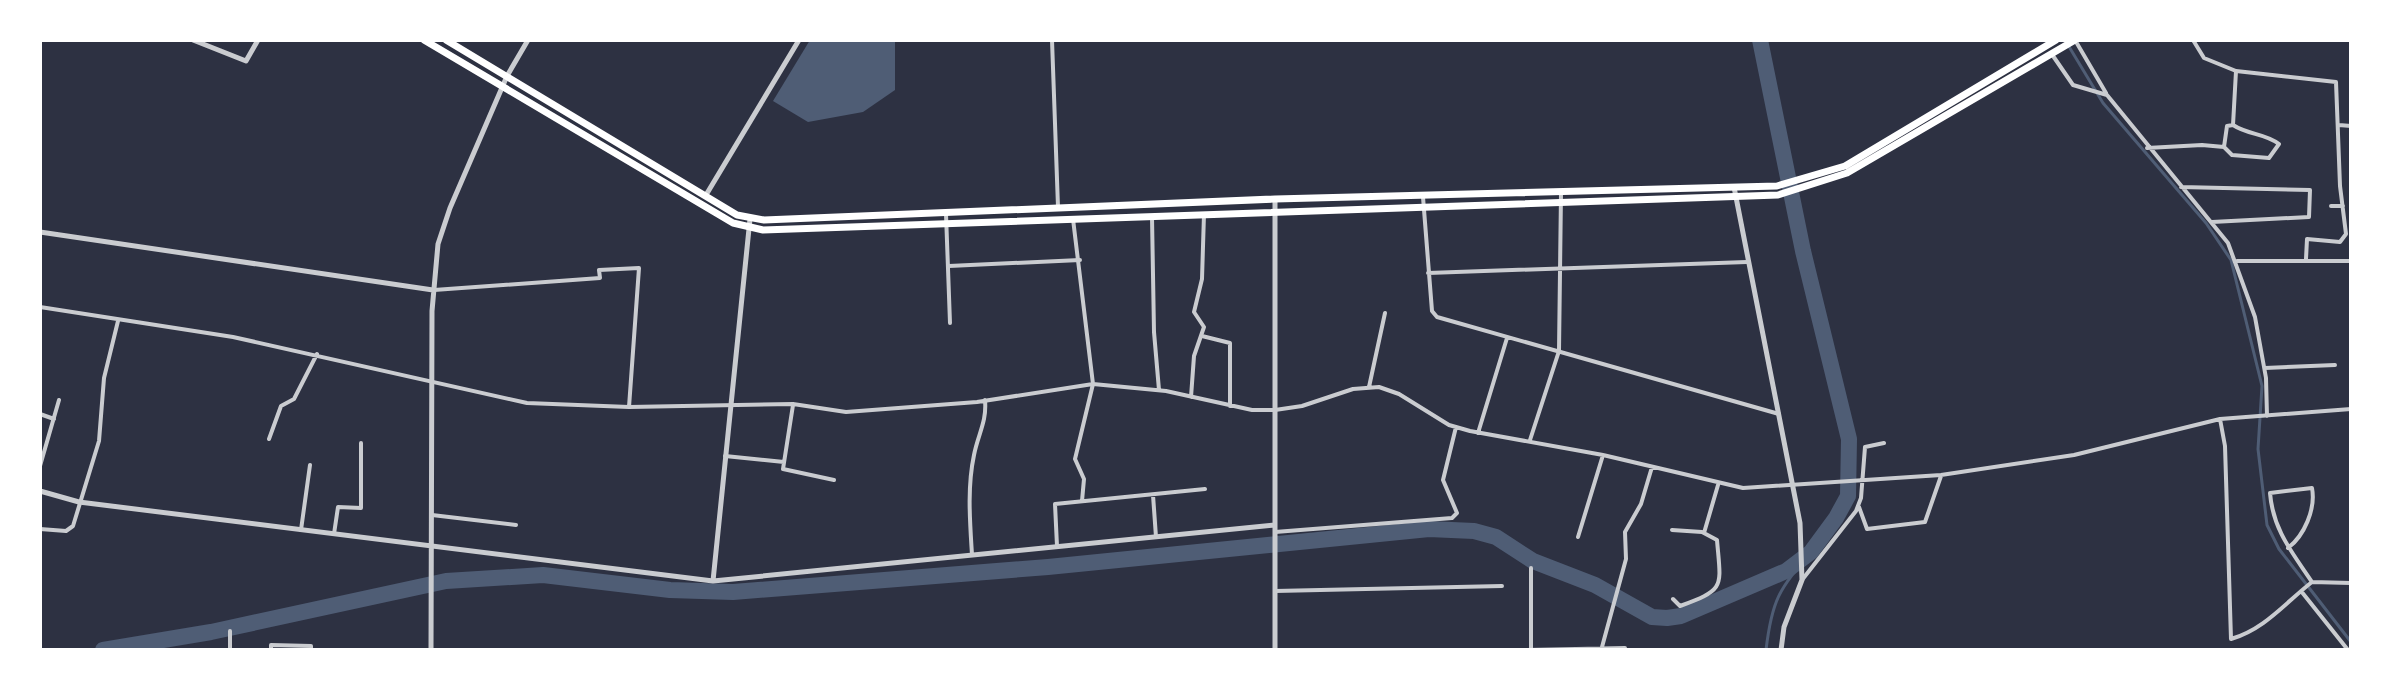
<svg xmlns="http://www.w3.org/2000/svg" width="2391" height="690" font-family="Roboto,sans-serif">
  <style>
    .water { fill: #4f5d75 }
    .lines { fill: none; stroke-linecap: round; stroke-linejoin: round }
    .stream { stroke: #4f5d75; stroke-width: 3 }
    .river { stroke: #4f5d75; stroke-width: 16 }
    .minor { stroke: #caccd0; stroke-width: 4 }
    .tertiary { stroke: #caccd0; stroke-width: 5 }
    .trunk { stroke: #fff; stroke-width: 7 }
  </style>
  <rect width="100%" height="100%" fill="#2d3142"/>
  <!-- water -->
  <path class="water" d="M810 40H895V90L863 112 808 122 773 101Z"/>
  <g class="lines">
    <!-- stream -->
    <path class="stream" d="M2065 40 2103 103 2206 223 2231 260 2262 386 2258 449 2267 525 2279 549 2351 642
      M1766 650C1772 599 1779 590 1811 552"/>
    <!-- river -->
    <path class="river" d="M103 650 211 632 446 581 543 575 670 590 733 592 1048 567 1429 529 1474 531 1496 537 1533 561 1595 585 1652 617 1667 618 1681 616 1786 571 1811 552 1836 518 1848 496 1849 439 1803 251 1760 40"/>
    <!-- minor -->
    <path class="minor" d="M1052 40 1058 207
      M2075 40 2106 93
      M2193 40 2204 58 2236 71
      M2051 53 2073 85 2107 95 2228 243 2255 317 2266 378 2267 416
      M2339 125 2351 126
      M2224 147 2227 126 2233 125
      M2147 148 2202 145 2224 147 2232 155 2269 158 2279 144C2265 133 2248 135 2233 125L2236 71 2336 82 2340 186 2346 234 2340 242 2307 239 2306 259
      M2181 187 2310 190 2309 217 2212 222
      M1423 197 1432 311 1437 317 1779 414
      M2331 206H2343
      M946 214 950 323
      M1152 217 1154 332 1159 390
      M1073 219 1093 384 1075 459 1084 479 1082 501
      M2237 261H2350
      M949 266 1080 260
      M1428 273 1747 262
      M434 290 600 278 599 270 639 268 629 407
      M40 307 233 337 527 403 629 407 793 404 846 412 977 402 1093 384 1166 391 1252 410H1275L1302 406 1353 389 1379 387 1399 394 1449 425 1470 431 1603 455 1743 488 1941 475 2074 455 2220 419 2351 409
      M1202 336 1230 343V406
      M2265 368 2335 365
      M1369 387 1385 313
      M1191 397 1194 356 1204 327 1194 312 1202 279 1204 214
      M793 405 783 469 834 480
      M40 414 54 419
      M2220 419 2225 446 2231 639C2265 629 2285 603 2312 582L2351 583
      M1478 433 1507 338
      M269 439 281 406 294 399 317 354
      M1530 440 1559 351 1561 193
      M725 456 784 462
      M40 466 59 400
      M1153 495 1156 537
      M1859 507 1867 529 1925 522 1941 476
      M432 515 516 525
      M40 529 66 531 73 526 99 441 104 378 118 321
      M301 530 310 465
      M1672 530 1702 532 1717 540C1721 588 1726 589 1680 606L1673 599
      M1275 532 1452 518 1457 513 1443 480 1456 427
      M1704 533 1718 485
      M334 534 338 507 361 508V443
      M1578 537 1603 455
      M1057 546 1055 504 1205 489
      M2288 548C2304 536 2316 509 2312 488L2270 493C2273 530 2292 552 2312 582
      M972 555C970 522 967 488 974 455 978 434 987 422 985 400
      M1531 568V648
      M1802 580 1856 511 1861 498 1865 447 1884 443
      M1275 591 1502 586
      M2301 591 2348 650
      M1602 647 1626 559 1625 532 1641 504 1652 467
      M230 650V631
      M271 650V645L311 646V650
      M1527 650 1625 648"/>
    <!-- tertiary -->
    <path class="tertiary" d="M193 40 246 61 258 40
      M1734 187 1800 523 1802 580 1784 627 1781 650
      M706 195 799 40
      M1275 199V650
      M40 232 433 290
      M40 491 79 502 713 581 1274 525
      M713 581 750 219
      M431 650 432 311 438 244 450 208 507 76 528 40"/>
    <!-- trunk -->
    <path class="trunk" d="M424 40 733 223 763 230 1778 195 1847 173 2075 40
      M446 40 737 215 764 220 1275 199 1777 186 1845 166 2056 40"/>
  </g>
  <!-- border -->
  <rect width="2391" height="690" fill="none" stroke="#ffffff" stroke-width="84"/>
</svg>
